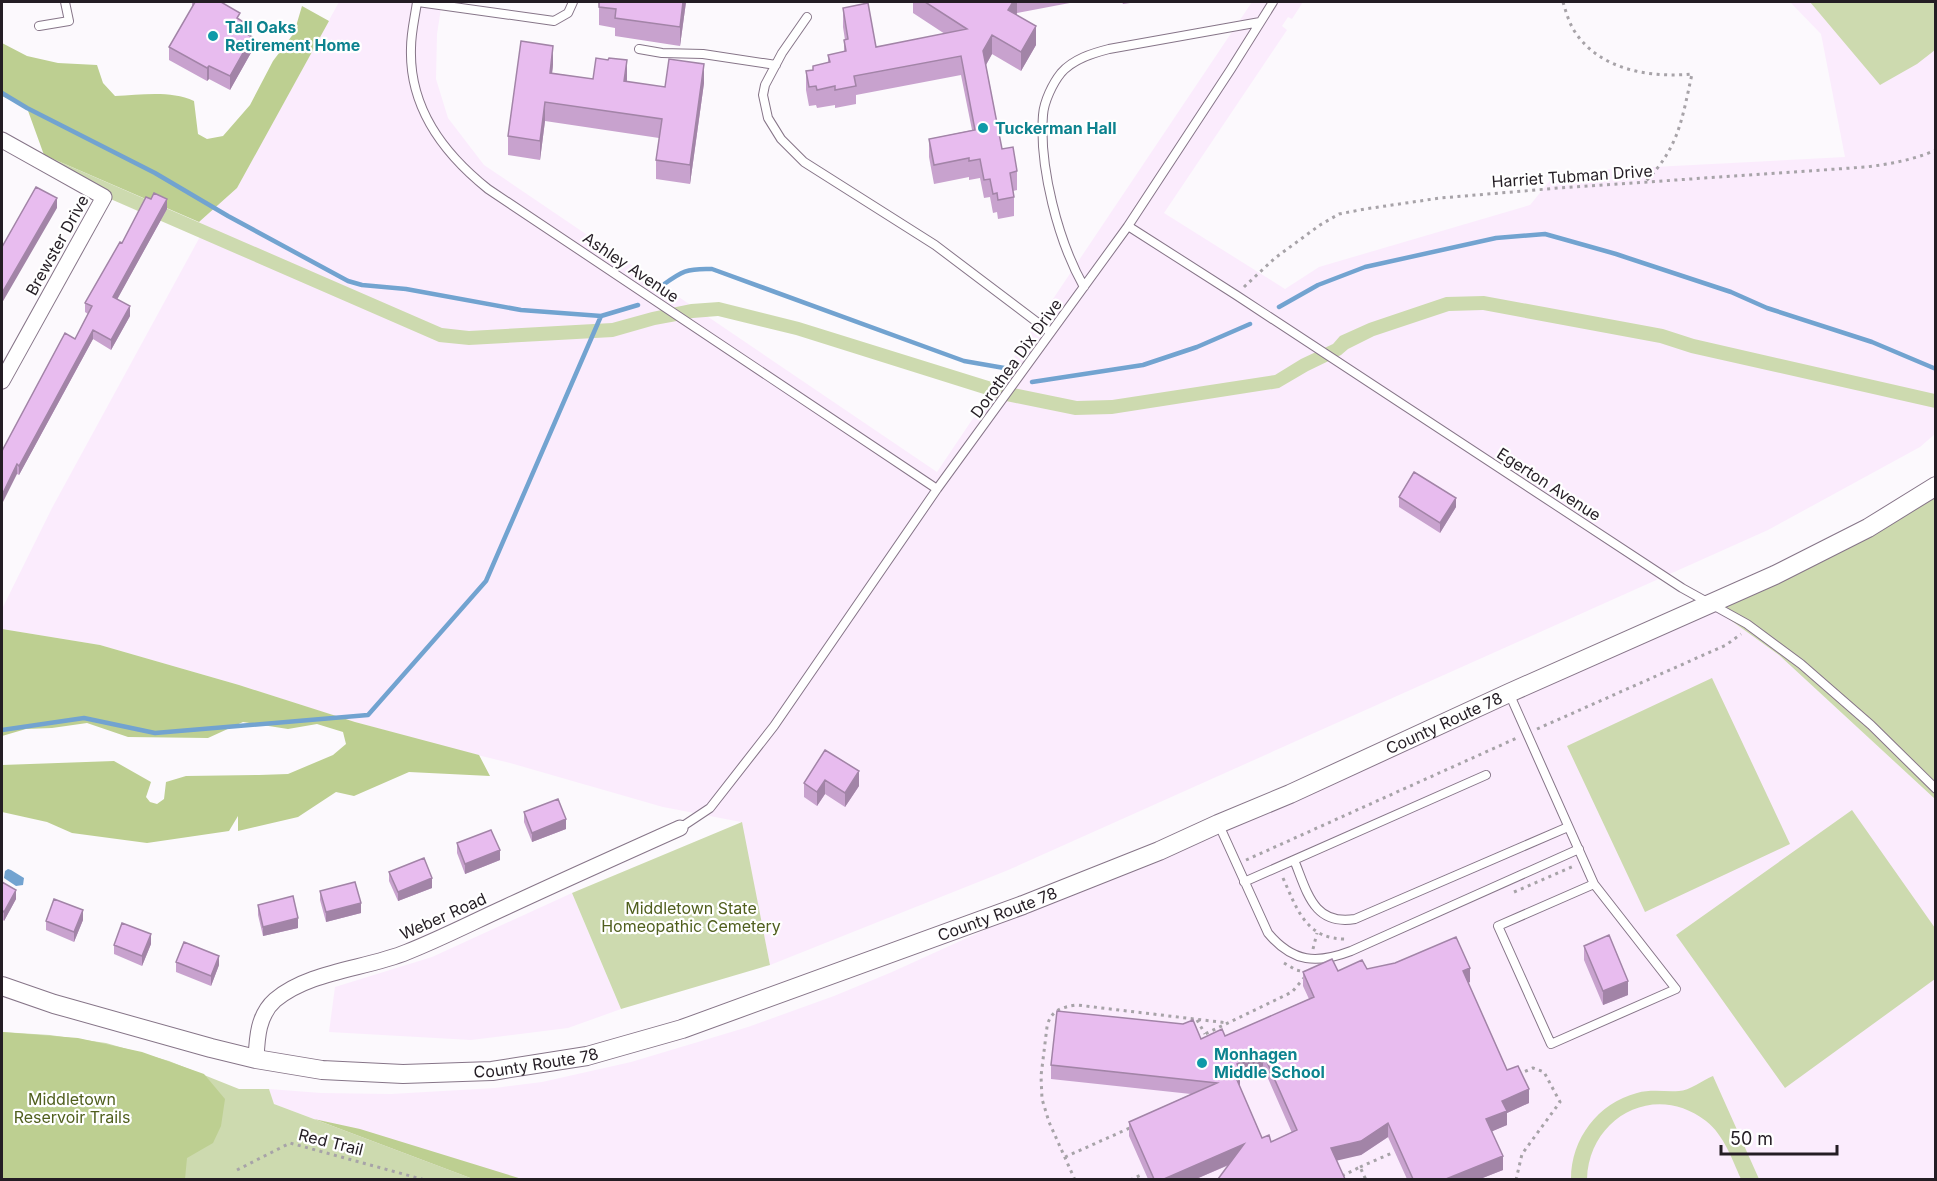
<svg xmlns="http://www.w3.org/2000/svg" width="1937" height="1181" font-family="Inter,sans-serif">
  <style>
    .built { fill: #fbecfd }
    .green { fill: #cddaaf }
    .forest { fill: #bdcf91 }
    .water { fill: #72a3d0 }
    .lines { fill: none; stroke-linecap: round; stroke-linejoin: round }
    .stream { stroke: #72a3d0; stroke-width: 4.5 }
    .service-casing { stroke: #867588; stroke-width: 10 }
    .minor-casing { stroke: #867588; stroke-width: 17 }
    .tertiary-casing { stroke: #867588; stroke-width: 20 }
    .path { stroke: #a7a3a8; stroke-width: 3; stroke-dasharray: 3 4.5; stroke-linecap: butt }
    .service { stroke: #fff; stroke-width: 8 }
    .minor { stroke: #fff; stroke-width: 15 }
    .tertiary { stroke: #fff; stroke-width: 18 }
    .wall { fill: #c8a2ce; fill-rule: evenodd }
    .shaded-wall { fill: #a284a7 }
    .building { fill: #e8bcef; stroke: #a284a7; stroke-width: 1.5; fill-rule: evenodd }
    .culture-dot { fill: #0f9aa8; stroke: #fff; stroke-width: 2 }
    .labels { text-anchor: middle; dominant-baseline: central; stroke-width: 4.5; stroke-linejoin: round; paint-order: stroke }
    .culture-label { font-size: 16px; font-weight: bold; fill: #0d838f; stroke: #fff; text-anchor: start }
    .street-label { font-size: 16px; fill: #241d24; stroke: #fff }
    .park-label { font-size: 16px; fill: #505f1e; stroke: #fff }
  </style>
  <rect width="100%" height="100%" fill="#fcf9fd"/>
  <!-- built -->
  <path class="built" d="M339 2H442L437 34 436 79 448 118 484 165 937 472 1252 2H1303L1292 19 1288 17 1282 26 1287 30 1164 213 1285 289 1319 267 1530 205 1557 172 1845 157 1821 34 1790 2H1935V434L1920 447 1768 530 1006 871 770 965 741 822 663 807 510 763 433 744 338 717 239 685 100 645 2 629V609L52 508 202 233 199 222 237 188Z
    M1711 606 1779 655 1935 799V1179H473L274 1104 269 1089 321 1093 391 1094 495 1088 542 1082 631 1062 748 1027 834 996 892 972 1218 824Z
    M572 893 621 1009 568 1028 471 1040 329 1032 335 987 432 957Z"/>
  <!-- green -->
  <path class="green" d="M1810 2H1935V50L1917 64 1880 85Z
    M2 131 44 155 442 328 469 331 612 323 652 312 691 304 719 302 799 322 1008 387 1077 401 1112 400 1275 375 1301 359 1333 344 1340 336 1369 323 1446 297 1484 296 1663 329 1694 339 1935 394V408L1691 353 1660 343 1483 310 1449 311 1374 336 1348 349 1341 355 1308 371 1279 388 1112 414 1075 415 1006 401 796 335 718 316 693 318 655 325 613 337 469 345 439 342 37 167 2 147Z
    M1935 485V799L1779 655 1711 606Z
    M1712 678 1790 844 1645 912 1567 746Z
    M1852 810 1935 928V979L1785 1088 1676 935Z
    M742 822 770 965 621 1009 572 893Z
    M2 1032 50 1035 106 1043 169 1061 239 1089H269L274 1104 473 1179 2 1180Z
    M1713 1076 1759 1179H1741C1732 1159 1724 1135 1706 1121 1655 1081 1589 1117 1587 1179H1571C1571 1139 1598 1103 1637 1093 1651 1089 1665 1092 1679 1091 1689 1091 1703 1080 1713 1076Z"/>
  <!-- forest -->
  <path class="forest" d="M302 6 329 21 237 188 199 222 44 155 27 108 2 96V43L27 56 58 63 97 65 103 83 115 96C141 95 170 90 194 101L198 134 207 139 223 136 250 105 273 61 294 33Z
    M2 629 100 645 239 685 355 722 479 755 490 776 409 772 354 796 336 792 298 817 238 831V816L229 831 147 843 72 833 47 822 2 812V765L114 761 151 782 146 797 150 802 157 804 164 799 166 782 186 776 259 775 288 774 333 755 346 744 343 732 317 724 288 729 243 722 208 738 128 737 87 723 52 728 26 729 2 736Z
    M2 1032 78 1038 142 1052 204 1074 225 1099 221 1126 213 1143 187 1158 185 1179H2Z
    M314 1119 360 1129 522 1179H473Z"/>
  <!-- water -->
  <path class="water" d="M8 869 11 870 24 878 23 885 16 886 4 878 5 871Z"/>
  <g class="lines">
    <!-- stream -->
    <path class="stream" d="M2 93 27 108 155 173 228 216 348 281 362 285 406 289 521 310 601 316 638 305
      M660 287C681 272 685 268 712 269L964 361 1010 369
      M1279 307 1318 285 1365 267 1496 238 1545 234 1616 254 1731 292 1767 308 1872 342 1936 369
      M1032 382 1143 365 1197 347 1250 324
      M2 730 84 718 155 733 368 715 486 581 601 316"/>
    <!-- service casing -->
    <g class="service-casing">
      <path id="service" d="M417 2C415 17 411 32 411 48 409 108 443 153 488 189L937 489
        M418 2 554 21 568 13 573 2
        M807 17 782 53 765 85 763 95 768 118 781 139 804 162 935 245 1050 332
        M39 26 69 21 65 2
        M639 49 662 53 703 54 776 65
        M1128 226 1236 295 1682 588 1747 624 1801 664 1871 725 1936 789
        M1084 287C1058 241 1039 167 1043 115 1044 101 1053 83 1061 73 1073 59 1093 53 1109 49L1260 22
        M1509 693 1594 884 1676 989 1551 1044 1498 926 1594 884
        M1219 825 1268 933C1293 963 1317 964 1351 951L1579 849
        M680 828 710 808 774 726 937 489 1128 226 1231 69 1273 2
        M1294 860C1307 891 1313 926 1355 919L1568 827
        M1244 882 1486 775"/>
    </g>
    <!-- minor casing -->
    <g class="minor-casing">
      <path id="minor" d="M2 140 104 197 2 381
        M256 1059C257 1038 258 1015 275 1000 309 971 366 969 407 952 440 939 473 922 506 907 564 880 622 854 680 828"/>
    </g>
    <!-- tertiary casing -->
    <g class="tertiary-casing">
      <g id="tertiary">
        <path id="s1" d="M2 986 54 1004 211 1048 256 1059 322 1070 403 1074 492 1071 587 1056 682 1029 1023 905 1159 851 1218 824 1290 794 1509 693 1775 575 1868 528 1936 486"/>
      </g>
    </g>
    <!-- path -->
    <path class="path" d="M1563 2C1566 12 1569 23 1575 32 1600 70 1650 78 1692 74 1682 119 1679 147 1646 181
      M1244 287 1275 258 1320 225 1339 214 1365 209 1440 198 1559 188 1866 167C1890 164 1913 160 1936 150
      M1537 729 1726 645 1741 634
      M1246 860 1519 737
      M1283 878C1297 909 1306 940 1347 939
      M1514 892 1574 866
      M1313 949 1317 933
      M1284 963 1296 970 1305 972
      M1197 1020 1205 1034
      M1208 1040 1205 1034 1292 992 1304 978
      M1065 1157 1132 1127
      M1360 1167 1392 1153
      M237 1170 290 1143 425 1180
      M1342 1176 1360 1167 1366 1180
      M1075 1180 1049 1122 1042 1099 1041 1076 1047 1027C1050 1011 1061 1007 1077 1005L1228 1023
      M1130 1180 1141 1175
      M1516 1180 1522 1154 1560 1102 1544 1072 1533 1068 1519 1074"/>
    <!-- service -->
    <use href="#service" class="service"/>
    <!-- minor -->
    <use href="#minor" class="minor"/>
    <!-- tertiary -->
    <use href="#tertiary" class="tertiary"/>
  </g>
  <!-- wall -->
  <path class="wall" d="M192 2H221L240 20 251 37 252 51 230 90 209 79 207 81 169 60V47L192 7Z
    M686 2 680 46 615 36V28L599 25V7Z
    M913 2H1075L1017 13 1016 15 1036 45 1021 71 992 54 986 65 1002 149 1017 171V190L1013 191 1014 197V216L998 219 997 212 993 213 990 197 984 198 980 178 969 180V177L934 184 929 157V139L972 130 961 75 856 95V104L835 108V105L817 108 816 105 809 106 806 90V71L813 70V66L828 63V55L844 52V40H845L843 27V8L876 47 945 34 913 13Z
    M1122 2H1137L1123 4Z
    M553 65 552 73 593 79H627V82L665 87 704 83 690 184 656 179V160L659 138 545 121 540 160 508 155V136Z
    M167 209 117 299 130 316 111 350 93 339 19 475 17 474 2 451 75 339 88 314 85 312V303L122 243Z
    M1399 497 1456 507 1440 533 1399 507Z
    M825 750 859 786 845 807 825 794 817 806 804 797V783Z
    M524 812 566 829 532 842 524 822Z
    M457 843 500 860 465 874 457 853Z
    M389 872 432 888 398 901 389 881Z
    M2 882 16 899 4 921 2 919Z
    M320 891 361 913 326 922 320 900Z
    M258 905 298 928 263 936 258 915Z
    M83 920 74 942 46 930V921Z
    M151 944 142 966 114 954V945Z
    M1584 946 1628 995 1603 1005 1584 960Z
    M176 962 219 965 211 986 176 972Z
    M1367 969 1470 982 1468 983 1507 1070 1529 1103 1507 1113V1125L1492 1131 1503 1170 1480 1179H1407L1388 1137 1361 1155 1229 1165 1196 1179H1148L1129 1136V1122L1191 1094 1051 1079V1065L1201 1039 1225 1036 1309 999 1303 986V972L1338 971ZM1263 1067 1292 1133 1271 1142 1262 1138 1239 1085H1240V1077Z"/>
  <!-- shaded-wall -->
  <path class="shaded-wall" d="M683 2H686L680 46V27Z
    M1013 2H1017V13L1008 29V10Z
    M1036 26V45L1021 71V52Z
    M251 27 252 51 230 90V76L247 34Z
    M992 35V54L983 70V51Z
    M553 46V65L550 91V73Z
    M627 60V79L624 100V81Z
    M704 64V83L690 184V165Z
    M209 66V79L207 81V68Z
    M545 102V121L540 160V141Z
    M57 198V208L2 303V293Z
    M167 199V209L113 307V297Z
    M130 306V316L111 350V340Z
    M93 330V339L19 475V466Z
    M17 464V474L2 504V495Z
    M1456 498V507L1440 533V523Z
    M859 771V786L845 807V793Z
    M825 780V794L817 806V792Z
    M566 819V829L532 842V833Z
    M500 850V860L465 874V864Z
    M432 878V888L398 901V892Z
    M16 890V899L4 921V912Z
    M361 903V913L326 922V912Z
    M83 910V920L74 942V932Z
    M298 918V928L263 936V927Z
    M151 934V944L142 966V956Z
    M219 956V965L211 986V976Z
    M1470 968V982L1463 985V971Z
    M1628 981V995L1603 1005V991Z
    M1263 1053V1067L1240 1077V1085L1234 1088V1073L1237 1064Z
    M1529 1089V1103L1507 1113V1125L1486 1134V1119L1502 1101Z
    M1388 1123V1137L1361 1155 1331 1162V1148Z
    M1244 1144V1158L1196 1179H1164Z
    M1503 1156V1170L1480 1179H1446Z"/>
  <!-- building -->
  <path class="building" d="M195 2H221L240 13 237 18 251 27 247 34 252 37 230 76 209 66 207 68 169 47Z
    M599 2H683L680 27 615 18 616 9 599 7Z
    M925 2H1013L1008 10 1036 26 1021 52 992 35 983 51 1002 149 1013 147 1017 171 1010 173 1014 197 998 200 997 193 993 194 990 179 984 180 980 159 969 161V158L934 165 929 139 975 130 961 56 854 76 856 86 835 90V86L817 90 816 86 809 87 806 71 813 70V66L830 62 828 55 846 51 844 40 848 39 843 8 868 3 876 47 967 29Z
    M521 41 553 46 550 73 593 79 596 58 608 60 609 58 627 60 624 81 665 87 669 59 704 64 690 165 656 160 662 119 545 102 540 141 508 136Z
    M36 187 57 198 2 293V247Z
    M154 193 167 199 113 297 130 306 111 340 93 330 19 466 17 464 2 495V451L65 333 75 339 92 306 85 303 120 242 122 243 146 197 151 199Z
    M1414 472 1456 498 1440 523 1399 497Z
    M825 750 859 771 845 793 825 780 817 792 804 783Z
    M558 799 566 819 532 833 524 812Z
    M491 830 500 850 465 864 457 843Z
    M424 858 432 878 398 892 389 872Z
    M2 882 16 890 4 912 2 910Z
    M355 882 361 903 326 912 320 891Z
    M293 896 298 918 263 927 258 905Z
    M54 899 83 910 74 932 46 921Z
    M122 923 151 934 142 956 114 945Z
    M1609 935 1628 981 1603 991 1584 946Z
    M1456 937 1470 968 1463 971 1507 1070 1518 1066 1529 1089 1502 1101 1507 1111 1486 1119 1503 1156 1446 1179H1413L1388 1123 1361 1141 1331 1148 1345 1179H1218L1244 1144 1164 1179H1154L1129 1122 1217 1083 1051 1065 1057 1011 1183 1024 1193 1020 1201 1039 1222 1029 1225 1036 1314 997 1303 972 1332 959 1338 971 1362 960 1367 969 1395 963ZM1263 1053 1297 1130 1271 1142 1269 1135 1262 1138 1234 1073 1240 1071 1237 1064Z
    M184 942 219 956 211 976 176 962Z"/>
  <!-- markers -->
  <g class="culture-dot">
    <circle cx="213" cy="36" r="6"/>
    <circle cx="983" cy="128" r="6"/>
    <circle cx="1202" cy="1063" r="6"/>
  </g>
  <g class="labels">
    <!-- culture labels -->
    <g class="culture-label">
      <text x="225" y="27">Tall Oaks<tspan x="225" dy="18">Retirement Home</tspan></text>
      <text x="995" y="128">Tuckerman Hall</text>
      <text x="1214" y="1054">Monhagen<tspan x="1214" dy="18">Middle School</tspan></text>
    </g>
    <!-- street labels -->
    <g class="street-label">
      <text transform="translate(1572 176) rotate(-4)">Harriet Tubman Drive</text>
      <text transform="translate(57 245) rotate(-61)">Brewster Drive</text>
      <text transform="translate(631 267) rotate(34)">Ashley Avenue</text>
      <text transform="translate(1016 358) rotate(-54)">Dorothea Dix Drive</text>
      <text transform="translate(1549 484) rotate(33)">Egerton Avenue</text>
      <text stroke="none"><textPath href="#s1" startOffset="1518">County Route 78</textPath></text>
      <text stroke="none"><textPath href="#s1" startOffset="1032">County Route 78</textPath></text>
      <text transform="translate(443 916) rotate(-24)">Weber Road</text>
      <text stroke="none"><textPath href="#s1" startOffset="546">County Route 78</textPath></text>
      <text transform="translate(331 1142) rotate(14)">Red Trail</text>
    </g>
    <!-- park labels -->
    <g class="park-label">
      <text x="691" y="908">Middletown State<tspan x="691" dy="18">Homeopathic Cemetery</tspan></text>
      <text x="72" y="1099">Middletown<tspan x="72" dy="18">Reservoir Trails</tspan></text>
    </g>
  </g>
  <!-- border -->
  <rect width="1937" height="1181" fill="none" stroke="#241d24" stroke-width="6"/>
  <!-- scale -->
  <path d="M1721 1145v9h116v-9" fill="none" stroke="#241d24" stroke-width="3"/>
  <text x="1730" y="1145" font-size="18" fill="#241d24" stroke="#ffffff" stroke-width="4.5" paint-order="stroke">50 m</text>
</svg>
